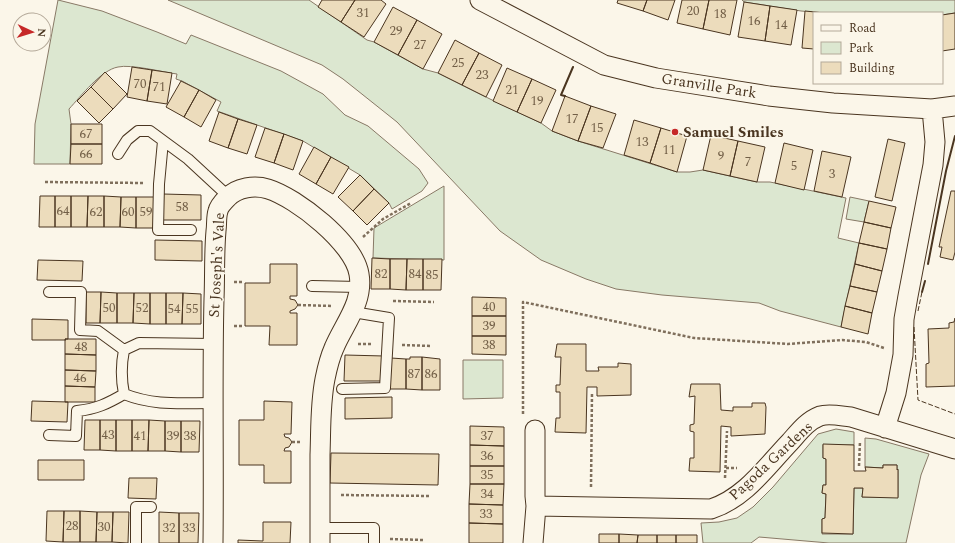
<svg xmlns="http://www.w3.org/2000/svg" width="955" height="543" font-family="Spectral,serif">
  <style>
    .green { fill: #dce7d0; stroke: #887966 }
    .building { fill: #ecdcbc; stroke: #4a3520 }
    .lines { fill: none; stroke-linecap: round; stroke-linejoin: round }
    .lane-casing { stroke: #4a3520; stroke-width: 12 }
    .street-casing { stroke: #4a3520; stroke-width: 21 }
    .path { stroke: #7f6f5c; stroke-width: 2.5; stroke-dasharray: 3 2; stroke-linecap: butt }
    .lane { stroke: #fbf6e9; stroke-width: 10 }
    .street { stroke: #fbf6e9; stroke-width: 19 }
    .fence { stroke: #4a3520; stroke-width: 1; stroke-dasharray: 5 2; stroke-linecap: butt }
    .wall { stroke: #4a3520; stroke-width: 2 }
    .poi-dot { fill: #c62828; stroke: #fbf6e9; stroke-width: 1.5 }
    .labels { text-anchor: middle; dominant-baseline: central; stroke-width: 3; stroke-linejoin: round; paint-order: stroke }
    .number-label { font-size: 13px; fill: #725f47 }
    .street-label { font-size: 15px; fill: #4a3520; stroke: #fbf6e9 }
    .poi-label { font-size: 15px; font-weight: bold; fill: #4a3520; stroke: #fbf6e9; text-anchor: start }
  </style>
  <rect width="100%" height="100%" fill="#fbf6e9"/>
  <!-- green -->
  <path class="green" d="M58 0 102 11 157 32 186 44 191 35 281 71 323 94 345 115 368 126 419 169 428 183 422 191 392 209 389 203 360 175 303 141 217 111 221 102 182 81 176 79 177 74C162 72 131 64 118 67 101 70 81 96 69 109L71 124 70 164H34L35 124Z
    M168 0H309L367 40 374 42 423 69 438 73 490 99 541 123 552 131 578 141 677 172H690L703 170 757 182H770L846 198 838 238 859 243 841 327 780 311 759 303 662 295 616 289 586 279 541 260 500 231 397 122 343 79 322 65Z
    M742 0H955V13L942 15V13H825L801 11 744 2Z
    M444 186V260L373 258 374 228Z
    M850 197 869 201 864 222 846 219Z
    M463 360H503V398L463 399Z
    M836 429 854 432V445H823V458L826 459V485H823L822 493 826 494 825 518 822 519V534H853L854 488H863L862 497H898V470H897V465H883V468L865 467V438L876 439 929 454 921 475 906 543H829L759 537 751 543H703L701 523 719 522 737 518 753 507 773 487 818 434Z"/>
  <!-- building -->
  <path class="building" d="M322 0H355L341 22 318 7Z
    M355 0H381L386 4 364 37 341 22Z
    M618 0H647L643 11 617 3Z
    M647 0H675L668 20 643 11Z
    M682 0H709L703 29 677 23Z
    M709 0H737L730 35 703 29Z
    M744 2 770 6 765 41 738 37Z
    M770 6 797 10 791 45 765 41Z
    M393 7 417 20 398 55 374 42Z
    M805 11 825 13H814V49L802 48Z
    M955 13V49L942 51V15Z
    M417 20 442 34 423 69 398 55Z
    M455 40 479 53 462 85 438 73Z
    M479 53 502 65 486 97 462 85Z
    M132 67 152 70 147 101 127 97Z
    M507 68 532 79 517 112 493 101Z
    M152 70 172 73 167 104 147 101Z
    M105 72 127 94 113 109 91 87Z
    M532 79 556 90 541 123 517 112Z
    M181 81 199 90 184 117 166 107Z
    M91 87 113 109 99 123 77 101Z
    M199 90 216 100 201 127 184 117Z
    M565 96 591 106 578 141 552 131Z
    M591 106 616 114 603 148 578 141Z
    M219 112 238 119 228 148 209 141Z
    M238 119 257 125 247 154 228 148Z
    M634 120 661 128 650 163 624 155Z
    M71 124H102V144H71Z
    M265 128 284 134 274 163 255 157Z
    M661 128 687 136 677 172 650 163Z
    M284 134 303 141 293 170 274 163Z
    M711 135 738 141 730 176 703 170Z
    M888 139 905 143 892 201 875 197Z
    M738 141 765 147 757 182 730 176Z
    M784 143 813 150 804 190 775 183Z
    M71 144H102V164H70Z
    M314 147 331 157 316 184 299 174Z
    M822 151 851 157 842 197 814 191Z
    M331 157 349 167 333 194 316 184Z
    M360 175 374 189 353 211 338 197Z
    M374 189 389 203 367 225 353 211Z
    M951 191H955V252L953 260 940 257 942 247H939Z
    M163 194 201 195V220H162Z
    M40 196H55V227H39Z
    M55 196H71V227H55Z
    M71 196H88L87 227H71Z
    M88 196H104V227H87Z
    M104 196 121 197 120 227H104Z
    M121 197H136V228L120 227Z
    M136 197H155V228H136Z
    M869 201 896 207 891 228 864 222Z
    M864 222 891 228 887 249 859 243Z
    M155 240 202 241V261L155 260Z
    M859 243 887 249 882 271 855 264Z
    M372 258 390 259V289H371Z
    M390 259H407L406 290 390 289Z
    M407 259H423V290H406Z
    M423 259H442L441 290H423Z
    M38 260 83 261 82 281 37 280Z
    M270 264H297V296H290V299L295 300 298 305 295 309 290 311V313H297V345H269L270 326H245V283H270Z
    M855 264 882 271 877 292 850 286Z
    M850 286 877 292 872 313 845 306Z
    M86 292H101L100 323H86Z
    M101 292 117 293V323H100Z
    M117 293H134L133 323H117Z
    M134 293H150V324L133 323Z
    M150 293H166V324H150Z
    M166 293H183L182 324H166Z
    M183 293 201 294V324H182Z
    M472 297 506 298V316H472Z
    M845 306 872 313 868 334 841 327Z
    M472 316H506V336H472Z
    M955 318V386L926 387V364L929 363 928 329 949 328V323L954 322Z
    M32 319 68 320V339H65L66 340H32Z
    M472 336H506V355L472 354Z
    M65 339H96V355L65 354Z
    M557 344H586V371H599L598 367H618V363L631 364V395L597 396V387H587L586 433 555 432 556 418H560V392H556V385H560L561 357H555Z
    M65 354 96 355V371L65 370Z
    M345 355 384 356 383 381H344Z
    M410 357H422V390L406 389V359H410Z
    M422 357 440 359V390H422Z
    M391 358 406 359V389H390Z
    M65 370 96 371 95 387 65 386Z
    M691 384H720L721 410 733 411V407H752V403H765L766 407 765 434 731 436V427L721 426 720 472 689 471 690 458H694V432L690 431V425L694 424 695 396 689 397Z
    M65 386 95 387V402H65Z
    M392 397V418L345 419V398Z
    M32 401 68 402 67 422 31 421Z
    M264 401 292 402 291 434H284L285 437 289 438 292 442 289 447 285 448 284 451H291V483H264V465H239V420H264Z
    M85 420H100V450H84Z
    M100 420H116V451L100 450Z
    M116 420H132V451H116Z
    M132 420H149L148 451H132Z
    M149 420 165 421V451H148Z
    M165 421H181V452L165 451Z
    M181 421H200L199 452H181Z
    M470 426 504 427V446L470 445Z
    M823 444 854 445V471H866L865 467 883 468V465H897V470L898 469V498L862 497 863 488H854L853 534 822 533V519L825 518 826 494 822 493 823 485H826V459L823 458Z
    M470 445 504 446V466H470Z
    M331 453 439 454 438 485 330 483Z
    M38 460H84V480H38Z
    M470 466H504V484H470Z
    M129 478H157L156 499 128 498Z
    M470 484H504L503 505 469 504Z
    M469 504 503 505V524L469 523Z
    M47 511H64L63 542 46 541Z
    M64 511H80V542H63Z
    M80 511 97 512 96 542H80Z
    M97 512H113L112 542H96Z
    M113 512H129L128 543 112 542Z
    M159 512 179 513V543H159Z
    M179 513H199L198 543H179Z
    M263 522H291L290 543H238V540L263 541Z
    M469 523 503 524V543H469Z
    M599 534H619V543H599Z
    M619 534 638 535 637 543H619Z
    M638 535H657V543H637Z
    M657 535H676V543H657Z
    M676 535H697V543H676Z"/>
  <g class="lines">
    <!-- lane casing -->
    <g class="lane-casing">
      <path id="lane" d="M163 141 159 184 158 230H191
        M118 154 127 140 138 131H150L188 159 228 196
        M312 286 359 287
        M49 292H81L80 330 98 331 124 350
        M342 389 385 388 389 318 353 312
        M212 403C181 403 154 406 124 394 121 379 121 365 124 350L139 343 213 344
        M49 435 76 436 77 411C96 409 107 404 124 394
        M320 528H374V543
        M136 543V507H151"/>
    </g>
    <!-- street casing -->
    <g class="street-casing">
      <path id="street" d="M480 0 604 65 656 78 769 96 833 103 932 109 955 106
        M885 428 896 393 903 355 904 319 908 296 933 165 935 142 932 109
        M536 506 711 509C745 498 766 467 790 442 799 432 807 421 820 416 829 413 841 416 851 417L955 449
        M213 543C214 462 212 380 214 299 215 276 214 253 216 231 217 224 216 217 218 211 219 206 224 201 227 198 237 187 255 185 268 189 297 198 354 243 359 274 364 302 344 324 334 348 330 357 327 369 325 379 320 404 321 429 320 455 320 484 320 514 320 543
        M533 543 536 506 535 496V430"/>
    </g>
    <!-- path -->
    <path class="path" d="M45 182 143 183
      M363 237 383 219 411 203
      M234 282H243
      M393 301 434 302
      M298 305 333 306
      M234 326H243
      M358 344H371
      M402 345 432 346
      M523 414V302L694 338 788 344 842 340 866 342 884 348
      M292 442H301
      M859 466 860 441
      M726 468H737
      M725 478 727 431
      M591 487 592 392
      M341 495 431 496
      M390 539 423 540"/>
    <!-- lane -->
    <use href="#lane" class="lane"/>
    <!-- street -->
    <use href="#street" class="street"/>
    <!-- fence -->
    <path class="fence" d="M918 311 922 292
      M914 327 918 400 955 414"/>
    <!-- wall -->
    <path class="wall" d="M565 96 561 95 573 67
      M928 264 946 171 955 136
      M922 292 925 281"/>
  </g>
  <!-- markers -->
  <circle class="poi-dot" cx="675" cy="132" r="4"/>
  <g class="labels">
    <!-- number labels -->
    <g class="number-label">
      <text x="693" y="11">20</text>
      <text x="363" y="13">31</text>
      <text x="720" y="14">18</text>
      <text x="754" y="21">16</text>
      <text x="781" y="25">14</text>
      <text x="396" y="31">29</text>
      <text x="420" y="45">27</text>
      <text x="458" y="63">25</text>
      <text x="482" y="75">23</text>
      <text x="140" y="84">70</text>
      <text x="159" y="87">71</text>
      <text x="512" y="90">21</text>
      <text x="537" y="101">19</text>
      <text x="572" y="119">17</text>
      <text x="597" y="128">15</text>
      <text x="86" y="134">67</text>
      <text x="642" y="142">13</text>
      <text x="669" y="150">11</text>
      <text x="86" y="154">66</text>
      <text x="721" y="156">9</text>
      <text x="748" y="162">7</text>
      <text x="794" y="166">5</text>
      <text x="832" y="174">3</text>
      <text x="182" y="207">58</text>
      <text x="63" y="211">64</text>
      <text x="96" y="212">62</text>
      <text x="128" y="212">60</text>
      <text x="146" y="212">59</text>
      <text x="381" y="274">82</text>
      <text x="415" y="274">84</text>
      <text x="432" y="275">85</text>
      <text x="489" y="307">40</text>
      <text x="109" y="308">50</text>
      <text x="142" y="308">52</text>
      <text x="174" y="309">54</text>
      <text x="192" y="309">55</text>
      <text x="489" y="326">39</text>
      <text x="489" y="345">38</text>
      <text x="81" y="347">48</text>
      <text x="414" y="374">87</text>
      <text x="431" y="374">86</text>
      <text x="80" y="378">46</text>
      <text x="108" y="435">43</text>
      <text x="140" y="436">41</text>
      <text x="173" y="436">39</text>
      <text x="190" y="436">38</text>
      <text x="487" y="436">37</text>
      <text x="487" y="456">36</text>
      <text x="487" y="475">35</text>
      <text x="487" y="494">34</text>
      <text x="486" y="514">33</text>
      <text x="72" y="526">28</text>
      <text x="104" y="527">30</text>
      <text x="169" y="528">32</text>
      <text x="189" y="528">33</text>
    </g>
    <!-- street labels -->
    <g class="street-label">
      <text transform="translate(709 86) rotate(9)">Granville Park</text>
      <text transform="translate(217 265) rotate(-87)">St Joseph's Vale</text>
      <text transform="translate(771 461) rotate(-43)">Pagoda Gardens</text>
    </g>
    <!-- poi labels -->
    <g class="poi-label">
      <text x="683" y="132">Samuel Smiles</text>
    </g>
  </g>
  <!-- legend -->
  <rect x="813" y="12" width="130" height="72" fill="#fbf6e9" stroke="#b4a999"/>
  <rect x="821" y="25" width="20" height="6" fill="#fbf6e9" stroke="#b4a999"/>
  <text x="849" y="32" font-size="12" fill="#4a3520">Road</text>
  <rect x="821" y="42" width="20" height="12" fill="#dce7d0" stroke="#b4a999"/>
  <text x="849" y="52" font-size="12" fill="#4a3520">Park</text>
  <rect x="821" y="62" width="20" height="12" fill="#ecdcbc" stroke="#b4a999"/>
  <text x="849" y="72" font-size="12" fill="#4a3520">Building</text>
  <!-- north arrow -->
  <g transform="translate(32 32) rotate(94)"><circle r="19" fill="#fbf6e9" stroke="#b4a999"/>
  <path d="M0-3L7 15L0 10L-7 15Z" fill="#c62828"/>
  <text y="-6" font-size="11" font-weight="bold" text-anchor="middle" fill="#4a3520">N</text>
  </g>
</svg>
